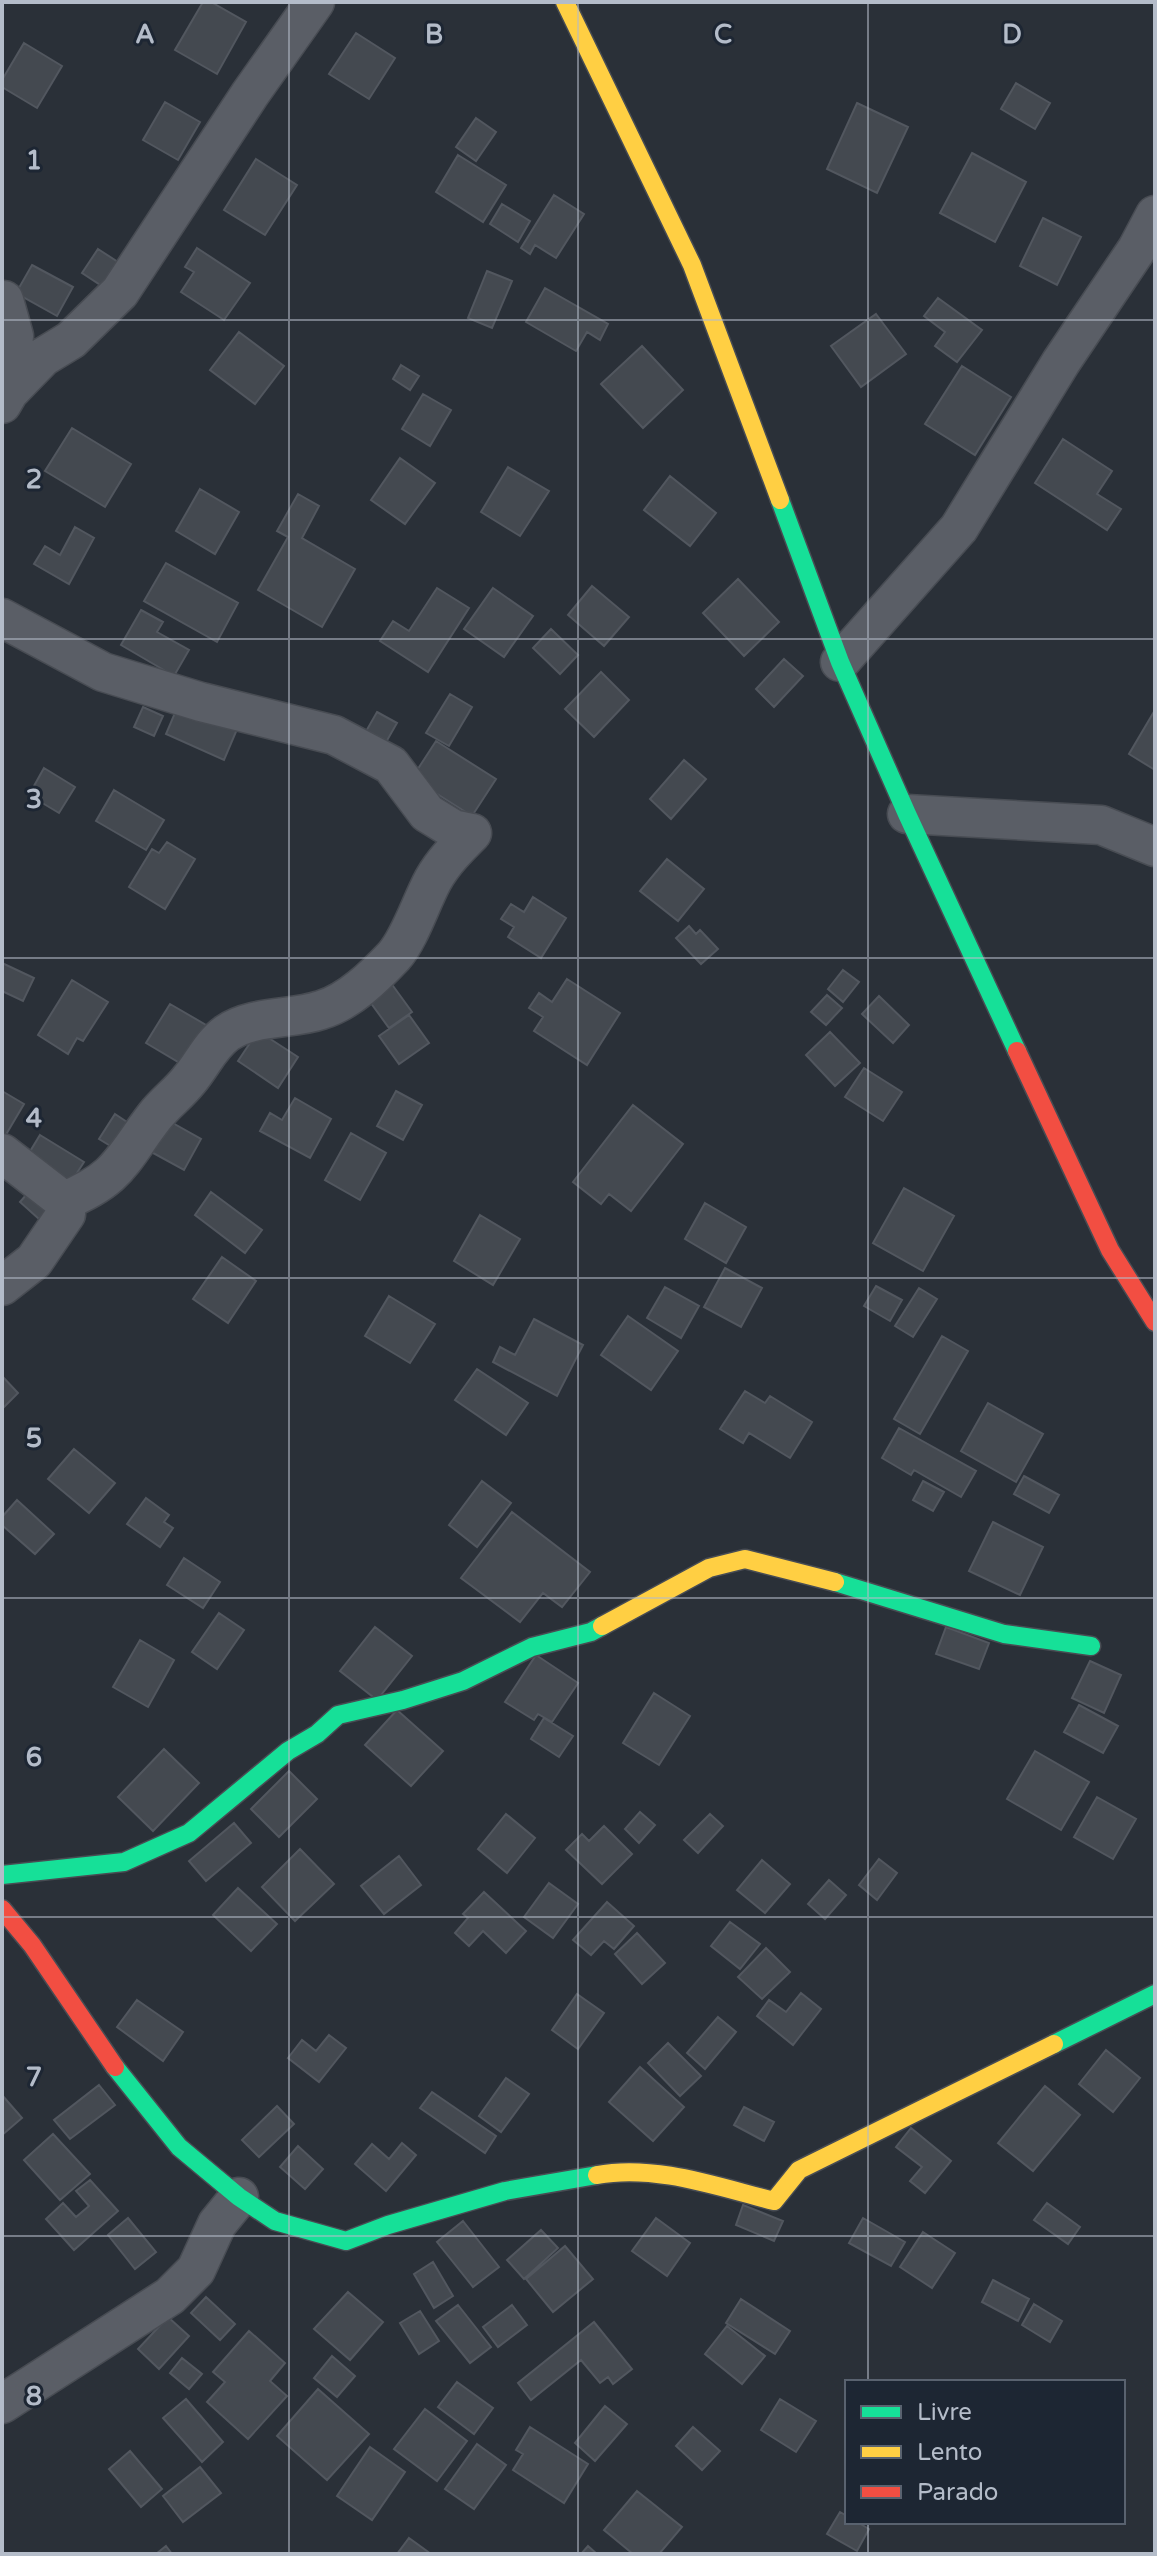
<svg xmlns="http://www.w3.org/2000/svg" width="1157" height="2556" font-family="'Varela Round',sans-serif">
  <style>
    .building { fill: #444950; stroke: #52575f; stroke-width: 2 }
    .lines { fill: none; stroke-linecap: round; stroke-linejoin: round }
    .street-casing { stroke: #484c53; stroke-width: 41 }
    .fast-casing { stroke: #484c53; stroke-width: 21 }
    .slow-casing { stroke: #484c53; stroke-width: 21 }
    .jam-casing { stroke: #484c53; stroke-width: 21 }
    .street { stroke: #5a5e66; stroke-width: 38 }
    .fast { stroke: #16e098; stroke-width: 18 }
    .slow { stroke: #ffcf43; stroke-width: 18 }
    .jam { stroke: #f24e42; stroke-width: 18 }
    .grid { fill: none; stroke: #b4bcc9; stroke-width: 2; stroke-opacity: 0.55 }
    .grid-label { font-size: 26px; text-anchor: middle; font-weight: bold; fill: #b4bcc9; stroke: #1d2633; stroke-width: 6; stroke-linejoin: round; paint-order: stroke }
  </style>
  <rect width="100%" height="100%" fill="#2a3038"/>
  <!-- building -->
  <path class="building" d="M203 2H211L246 22 217 74 175 50Z
    M356 33 395 58 369 99 329 74Z
    M24 43 62 66 37 108 2 87V80Z
    M1016 83 1050 103 1035 129 1001 109Z
    M165 102 200 122 178 160 143 140Z
    M857 103 908 127 877 193 827 169Z
    M476 118 496 132 476 161 456 147Z
    M972 153 1026 182 995 242 940 213Z
    M458 155 506 185 483 222 436 192Z
    M256 159 297 185 265 235 224 210Z
    M554 195 584 214 556 258 535 245 530 254 521 248Z
    M502 204 530 221 518 242 490 224Z
    M1043 218 1081 237 1057 285 1020 266Z
    M197 248 250 283 224 320 181 292 194 272 185 267Z
    M98 249 118 262 102 286 82 273Z
    M32 265 73 287 57 316 16 293Z
    M487 271 512 281 492 328 468 318Z
    M545 288 608 324 600 340 587 332 576 351 526 322Z
    M938 298 982 330 957 362 935 346 945 332 924 316Z
    M876 314 906 354 861 387 831 346Z
    M239 332 284 366 255 404 210 370Z
    M642 346 683 390 643 428 601 384Z
    M401 365 419 376 410 390 393 379Z
    M962 366 1011 397 975 455 925 424Z
    M423 394 451 410 430 446 402 429Z
    M72 428 131 464 105 507 45 471Z
    M1063 439 1112 471 1097 494 1121 509 1107 530 1035 483Z
    M400 458 435 483 405 524 371 500Z
    M508 467 549 491 520 536 481 512Z
    M670 476 716 513 690 546 644 510Z
    M200 489 239 512 215 554 176 531Z
    M298 494 319 506 302 538 355 569 322 627 258 590 288 537 277 531Z
    M75 527 94 538 69 584 34 564 45 546 60 555Z
    M166 563 238 603 217 642 144 601Z
    M738 579 779 622 744 656 703 613Z
    M592 586 629 617 604 646 568 615Z
    M437 588 469 608 428 672 380 641 393 621 409 631Z
    M493 588 533 616 504 657 464 629Z
    M141 610 163 622 157 632 189 650 174 676 121 645Z
    M551 629 578 655 560 674 533 648Z
    M784 659 803 676 774 707 756 689Z
    M601 672 629 700 594 737 565 709Z
    M450 694 472 707 449 746 426 733Z
    M180 701 238 727 224 760 166 734Z
    M143 707 163 716 154 736 134 727Z
    M1155 710V770L1129 754Z
    M377 712 397 723 381 751 361 740Z
    M436 741 496 779 472 816 412 778Z
    M684 760 706 779 671 819 650 799Z
    M44 768 75 787 59 813 29 795Z
    M114 790 164 820 146 850 96 821Z
    M167 842 195 859 165 909 129 887 152 849 159 853Z
    M667 859 704 889 678 921 640 891Z
    M533 897 566 918 541 958 508 937 514 927 501 919 511 904 524 912Z
    M689 926 696 934 700 930 718 949 701 964 676 938Z
    M2 963 34 978 23 1001 2 991Z
    M843 970 859 982 843 1002 828 989Z
    M388 979 412 1012 389 1028 365 995Z
    M567 979 620 1013 587 1065 534 1031 543 1017 529 1008 539 993 552 1002Z
    M72 980 108 1002 83 1041 77 1038 68 1054 38 1035Z
    M827 995 842 1008 826 1025 811 1012Z
    M879 996 909 1025 893 1043 862 1014Z
    M170 1004 213 1029 190 1069 146 1043Z
    M409 1015 429 1043 399 1064 379 1036Z
    M258 1031 298 1057 278 1088 238 1061Z
    M830 1032 860 1063 835 1086 806 1055Z
    M864 1068 902 1092 883 1121 845 1097Z
    M2 1091 24 1104 4 1138 2 1137Z
    M396 1091 422 1105 403 1140 377 1126Z
    M295 1098 331 1119 310 1158 260 1131 270 1113 282 1120Z
    M633 1105 683 1144 631 1211 609 1194 601 1204 573 1182Z
    M115 1114 133 1126 117 1150 99 1139Z
    M162 1117 201 1139 184 1170 144 1148Z
    M351 1133 386 1153 360 1200 325 1180Z
    M40 1135 84 1162 66 1190 23 1163Z
    M34 1186 63 1212 49 1228 20 1202Z
    M904 1188 954 1216 923 1271 873 1243Z
    M211 1192 262 1230 245 1253 195 1215Z
    M705 1203 746 1227 726 1263 685 1239Z
    M480 1215 520 1239 493 1285 454 1261Z
    M222 1257 256 1281 228 1323 193 1299Z
    M725 1268 762 1288 741 1327 704 1307Z
    M876 1286 902 1300 890 1321 864 1306Z
    M665 1287 699 1306 681 1338 647 1318Z
    M919 1288 937 1299 913 1337 895 1326Z
    M389 1296 435 1324 410 1363 365 1336Z
    M628 1316 678 1351 651 1390 601 1355Z
    M534 1319 583 1345 557 1396 493 1362 500 1347 515 1355Z
    M942 1336 968 1351 920 1434 894 1419Z
    M477 1369 528 1403 506 1435 455 1400Z
    M2 1376 18 1393 2 1409Z
    M745 1391 765 1403 770 1396 812 1422 790 1458 749 1433 743 1443 720 1429Z
    M988 1403 1043 1434 1016 1482 961 1451Z
    M899 1428 976 1471 961 1497 914 1470 911 1475 882 1458Z
    M74 1449 115 1483 89 1513 48 1479Z
    M1024 1476 1059 1495 1049 1513 1014 1494Z
    M482 1481 511 1503 477 1547 449 1525Z
    M923 1481 944 1492 933 1511 913 1500Z
    M146 1498 169 1515 164 1522 173 1528 160 1547 127 1524Z
    M17 1500 54 1534 35 1554 2 1525V1517Z
    M512 1512 590 1572 562 1607 543 1593 520 1622 461 1578Z
    M993 1522 1043 1547 1020 1595 969 1571Z
    M184 1558 220 1582 203 1608 167 1585Z
    M219 1613 244 1630 217 1669 192 1652Z
    M375 1627 412 1656 377 1700 340 1671Z
    M946 1627 989 1643 979 1669 936 1654Z
    M140 1640 174 1660 148 1707 113 1687Z
    M536 1655 578 1683 552 1722 538 1714 534 1720 505 1702Z
    M1090 1661 1121 1675 1104 1713 1072 1698Z
    M654 1693 690 1716 659 1765 623 1743Z
    M1079 1705 1118 1726 1103 1753 1064 1732Z
    M397 1710 443 1751 411 1786 365 1745Z
    M544 1718 573 1736 559 1757 531 1739Z
    M164 1749 199 1783 153 1831 118 1797Z
    M1035 1751 1089 1782 1061 1830 1007 1799Z
    M289 1771 317 1799 279 1837 251 1809Z
    M1097 1797 1136 1819 1113 1859 1074 1837Z
    M640 1812 655 1825 639 1843 625 1829Z
    M506 1814 535 1838 507 1873 478 1849Z
    M710 1814 723 1826 698 1853 684 1840Z
    M234 1823 251 1843 206 1881 189 1861Z
    M604 1826 632 1854 602 1884 566 1850 582 1834 589 1841Z
    M300 1849 334 1884 295 1921 262 1887Z
    M399 1856 421 1885 384 1914 361 1886Z
    M879 1859 897 1873 877 1900 859 1885Z
    M762 1860 790 1884 765 1913 737 1890Z
    M829 1880 846 1895 825 1919 808 1904Z
    M549 1883 578 1904 553 1938 524 1917Z
    M238 1888 277 1924 251 1951 213 1915Z
    M484 1892 526 1931 506 1953 483 1931 469 1946 455 1933 468 1918 463 1914Z
    M607 1902 634 1926 614 1949 604 1941 591 1955 573 1940Z
    M730 1922 760 1944 740 1969 711 1946Z
    M637 1933 665 1963 642 1984 615 1954Z
    M766 1948 790 1972 762 1999 738 1977Z
    M801 1993 821 2009 793 2045 757 2016 769 2000 786 2012Z
    M577 1994 604 2013 578 2049 552 2030Z
    M137 2000 183 2032 163 2061 117 2027Z
    M718 2017 736 2032 705 2069 687 2053Z
    M329 2035 346 2048 319 2082 288 2058 302 2040 316 2051Z
    M668 2043 701 2076 680 2096 648 2063Z
    M1106 2050 1140 2078 1113 2112 1079 2084Z
    M640 2067 684 2107 653 2141 609 2102Z
    M506 2078 529 2094 501 2132 479 2116Z
    M99 2085 115 2105 70 2139 54 2120Z
    M1045 2086 1080 2115 1033 2171 998 2143Z
    M432 2092 496 2136 485 2153 420 2108Z
    M2 2095 22 2118 2 2135Z
    M277 2106 294 2124 259 2157 242 2140Z
    M744 2107 774 2122 764 2141 734 2125Z
    M911 2128 951 2161 925 2193 910 2181 922 2167 896 2147Z
    M53 2134 90 2174 60 2200 24 2160Z
    M402 2143 416 2155 386 2191 355 2164 372 2144 389 2159Z
    M298 2146 323 2169 305 2189 280 2167Z
    M90 2180 118 2211 74 2250 46 2219 63 2203 76 2217 89 2206 76 2191Z
    M1047 2203 1080 2227 1068 2244 1034 2220Z
    M743 2205 783 2221 774 2241 736 2225Z
    M128 2218 156 2252 135 2269 108 2235Z
    M656 2218 690 2243 667 2276 632 2251Z
    M863 2218 905 2242 891 2266 849 2243Z
    M463 2221 499 2267 473 2287 437 2242Z
    M541 2230 558 2248 524 2279 507 2260Z
    M923 2232 955 2253 932 2288 900 2267Z
    M565 2246 593 2279 553 2312 526 2279Z
    M433 2262 453 2296 434 2308 414 2274Z
    M993 2280 1029 2299 1018 2321 982 2302Z
    M348 2292 383 2322 350 2360 314 2329Z
    M206 2297 235 2324 220 2340 191 2313Z
    M741 2299 790 2331 775 2354 726 2323Z
    M1034 2304 1062 2321 1050 2342 1022 2325Z
    M458 2305 491 2347 470 2363 436 2321Z
    M512 2305 527 2325 498 2347 483 2327Z
    M420 2311 439 2341 419 2354 400 2323Z
    M168 2317 189 2336 159 2369 138 2349Z
    M594 2322 632 2369 613 2384 608 2377 600 2383 581 2360 531 2400 518 2383Z
    M727 2326 765 2356 742 2384 705 2354Z
    M249 2331 285 2363 270 2381 287 2396 248 2439 207 2402 225 2382 213 2372Z
    M332 2356 355 2376 337 2397 314 2378Z
    M182 2358 202 2374 189 2389 170 2373Z
    M457 2382 493 2408 474 2434 438 2407Z
    M318 2389 369 2434 327 2480 277 2436Z
    M186 2399 223 2442 202 2462 163 2418Z
    M780 2399 816 2421 796 2452 761 2430Z
    M605 2406 627 2424 595 2461 575 2443Z
    M425 2409 467 2441 437 2481 394 2449Z
    M530 2427 588 2464 564 2503 513 2470 523 2454 516 2450Z
    M693 2427 720 2451 702 2470 676 2446Z
    M477 2444 506 2465 474 2509 445 2489Z
    M370 2447 405 2472 372 2520 337 2496Z
    M130 2451 162 2489 141 2507 109 2469Z
    M200 2467 221 2493 183 2522 163 2496Z
    M637 2491 682 2527 659 2554H633L604 2530Z
    M840 2512 847 2516V2522H857L869 2529 857 2551 827 2534Z
    M409 2538 431 2554H397Z
    M166 2546 172 2554H156Z
    M588 2546 597 2554H581Z"/>
  <g class="lines">
    <!-- street casing -->
    <g class="street-casing">
      <path id="street" d="M4 300 14 336 9 392
        M2 404 9 392 43 357 71 340 120 292 250 94 315 2
        M2 618 103 672 201 702 334 735 391 765 427 813 453 829 472 833
        M840 662 959 528 1061 362 1137 249 1155 215
        M907 814 1101 825 1155 847
        M2 1153 64 1201 66 1214 34 1261 2 1286
        M64 1201C120 1178 121 1160 155 1116 165 1103 179 1093 189 1080 202 1065 210 1045 227 1033 253 1015 292 1020 321 1010 349 1002 375 976 394 956 410 938 421 902 433 880 443 862 457 848 472 833
        M2 2404 170 2296 196 2270 217 2224 239 2197"/>
    </g>
    <!-- fast casing -->
    <g class="fast-casing">
      <path id="fast" d="M780 500 840 662 907 814 1017 1051
        M835 1582 1004 1634 1091 1646
        M2 1875 124 1862 189 1833 288 1751 317 1734 338 1715 403 1700 463 1681 532 1647 591 1632 602 1626
        M1054 2044 1155 1994
        M115 2067 179 2147 239 2197 275 2221 346 2241 388 2225 505 2191 597 2175"/>
    </g>
    <!-- slow casing -->
    <g class="slow-casing">
      <path id="slow" d="M565 2 692 265 780 500
        M602 1626 709 1568 745 1559 835 1582
        M597 2175C655 2164 718 2187 774 2201L799 2170 1054 2044"/>
    </g>
    <!-- jam casing -->
    <g class="jam-casing">
      <path id="jam" d="M1017 1051 1110 1250 1155 1322
        M2 1909 32 1945 115 2067"/>
    </g>
    <!-- street -->
    <use href="#street" class="street"/>
    <!-- fast -->
    <use href="#fast" class="fast"/>
    <!-- slow -->
    <use href="#slow" class="slow"/>
    <!-- jam -->
    <use href="#jam" class="jam"/>
  </g>
  <!-- grid -->
  <path class="grid" d="M289 2V2554M578 2V2554M868 2V2382M2 320H1155M2 639H1155M2 958H1155M2 1278H1155M2 1598H1155M2 1917H1155M2 2236H1155M868 2522V2554"/>
  <g class="grid-label">
    <text x="145" y="43">A</text>
    <text x="434" y="43">B</text>
    <text x="723" y="43">C</text>
    <text x="1012" y="43">D</text>
    <text x="34" y="169">1</text>
    <text x="34" y="488">2</text>
    <text x="34" y="808">3</text>
    <text x="34" y="1127">4</text>
    <text x="34" y="1447">5</text>
    <text x="34" y="1766">6</text>
    <text x="34" y="2086">7</text>
    <text x="34" y="2405">8</text>
  </g>
  <!-- border -->
  <rect width="1157" height="2556" fill="none" stroke="#b4bcc9" stroke-width="8"/>
  <!-- legend -->
  <rect x="845" y="2380" width="280" height="144" fill="#1d2633" stroke="#59626f" stroke-width="2"/>
  <rect x="861" y="2406" width="40" height="12" fill="#16e098" stroke="#59626f" stroke-width="2"/>
  <text x="917" y="2420" font-size="24" fill="#b4bcc9">Livre</text>
  <rect x="861" y="2446" width="40" height="12" fill="#ffcf43" stroke="#59626f" stroke-width="2"/>
  <text x="917" y="2460" font-size="24" fill="#b4bcc9">Lento</text>
  <rect x="861" y="2486" width="40" height="12" fill="#f24e42" stroke="#59626f" stroke-width="2"/>
  <text x="917" y="2500" font-size="24" fill="#b4bcc9">Parado</text>
</svg>
